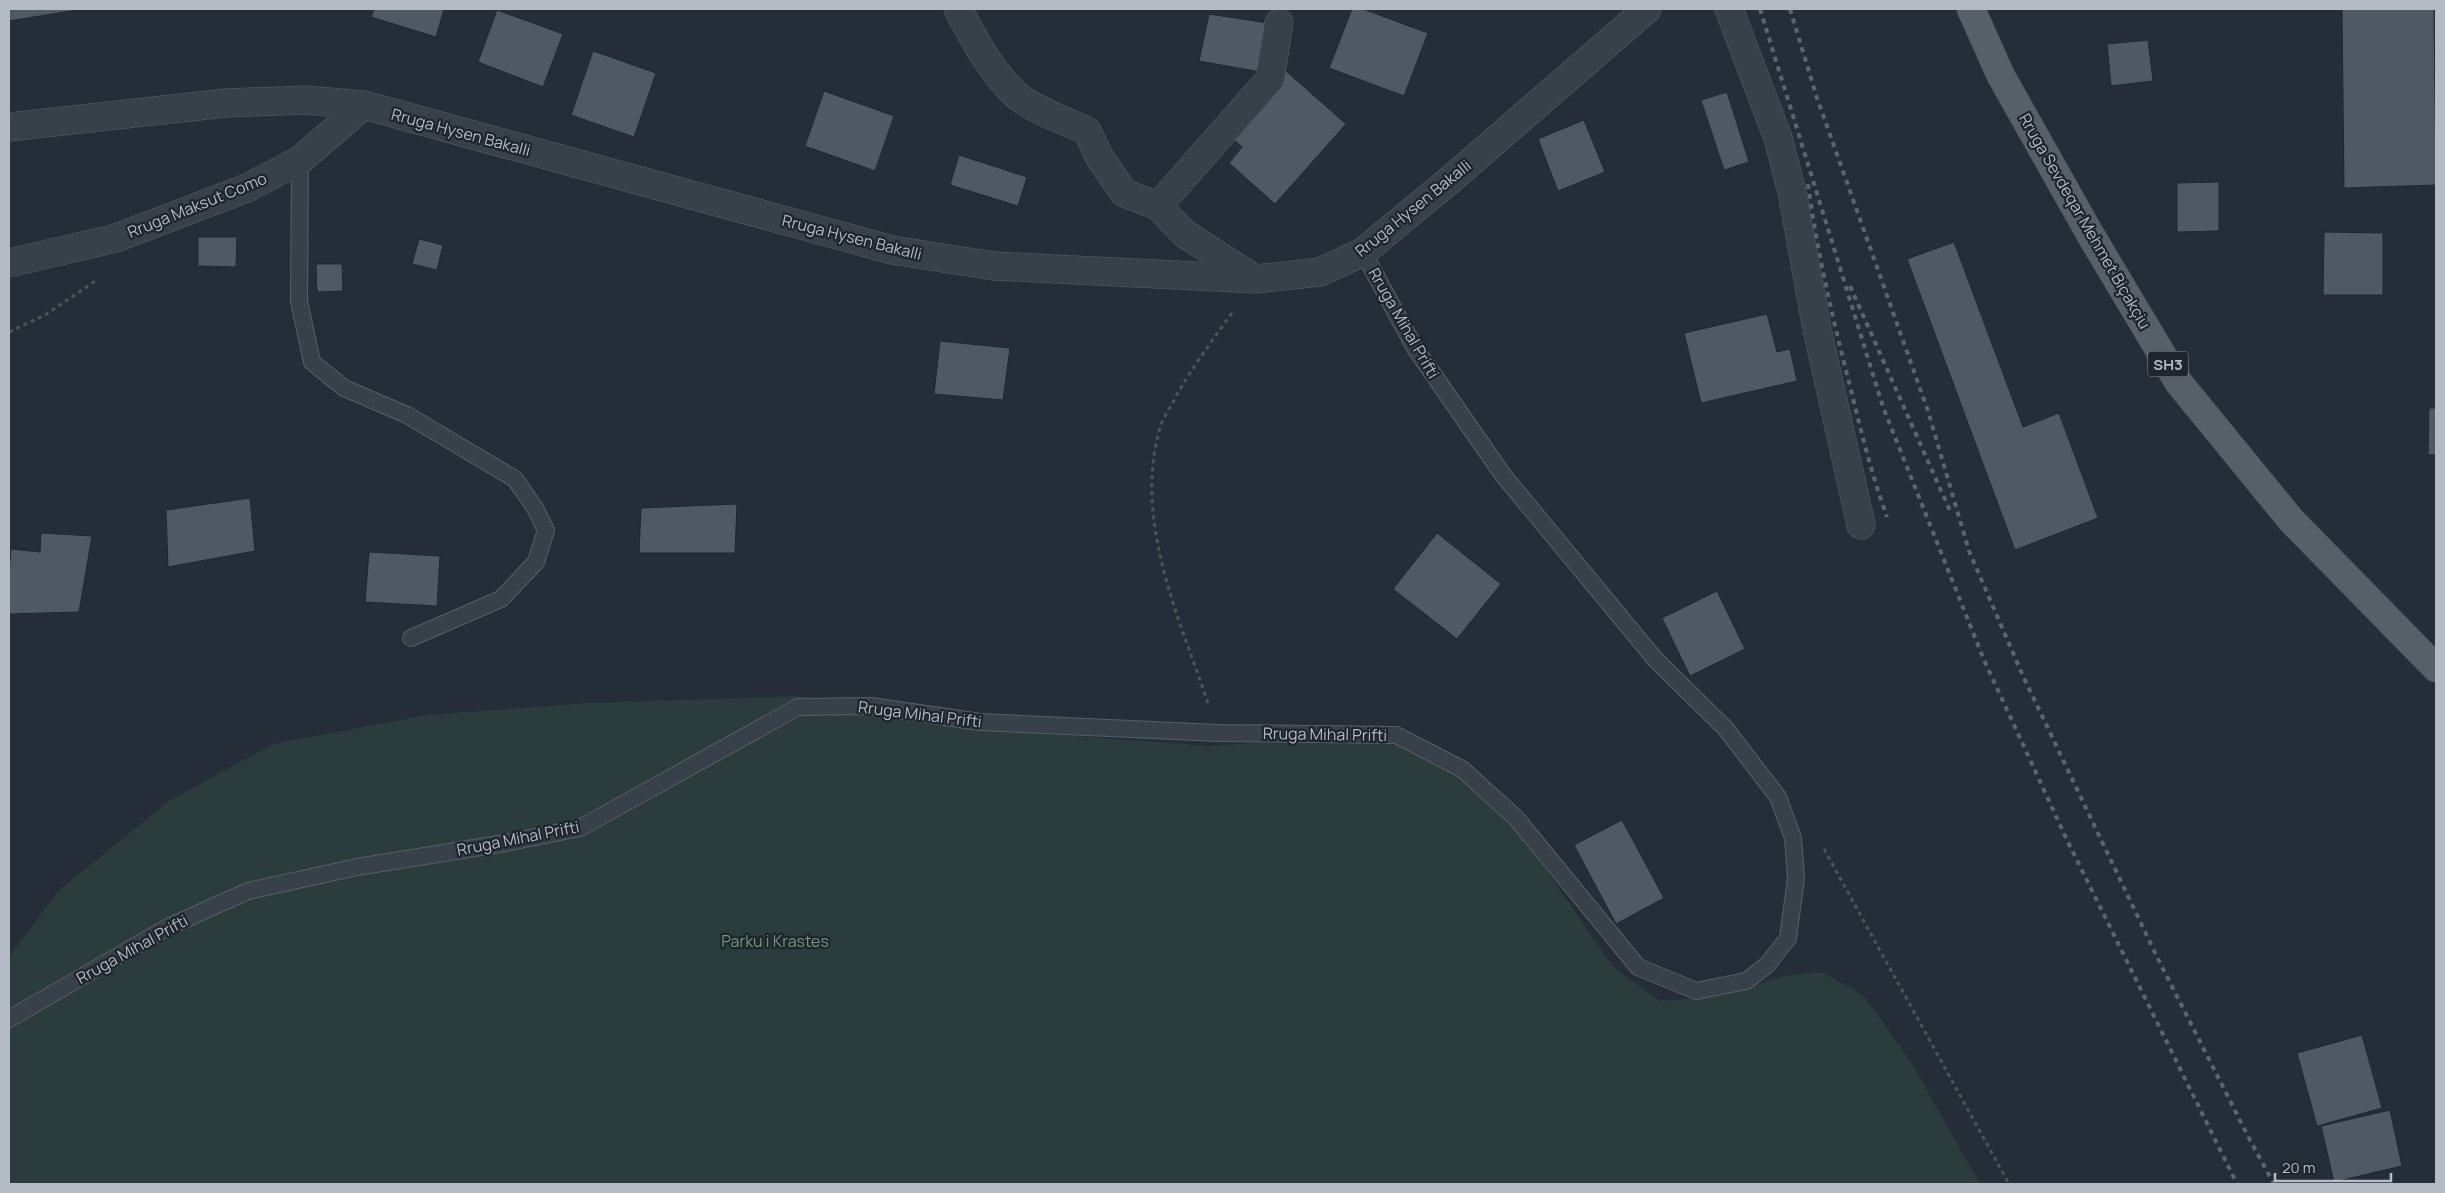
<svg xmlns="http://www.w3.org/2000/svg" width="2445" height="1193" font-family="Manrope,sans-serif">
  <style>
    .green { fill: #2a3c3b }
    .building { fill: #4e5963; stroke: #20272f }
    .lines { fill: none; stroke-linecap: round; stroke-linejoin: round }
    .service-casing { stroke: #575e66; stroke-width: 18 }
    .minor-casing { stroke: #575e66; stroke-width: 29 }
    .primary-casing { stroke: #424951; stroke-width: 29 }
    .path { stroke: #475758; stroke-width: 3; stroke-dasharray: 4 4; stroke-linecap: butt }
    .service { stroke: #384049; stroke-width: 16 }
    .minor { stroke: #384049; stroke-width: 28 }
    .primary { stroke: #575f68; stroke-width: 28 }
    .rail { stroke: #5b646f; stroke-width: 4; stroke-dasharray: 5 5; stroke-linecap: butt }
    .labels { text-anchor: middle; dominant-baseline: central; stroke-width: 4.5; stroke-linejoin: round; paint-order: stroke }
    .shield { fill: #1e252d; stroke: #878e97; stroke-width: 1 }
    .shield-label { font-size: 15px; font-weight: bold; fill: #b4bbc4 }
    .street-label { font-size: 16px; fill: #b4bbc4; stroke: #1e252d }
    .park-label { font-size: 16px; fill: #75977b; stroke: #1e252d }
  </style>
  <rect width="100%" height="100%" fill="#252e38"/>
  <!-- green -->
  <path class="green" d="M799 696 983 729 1209 746 1340 737 1396 745 1457 776 1510 818 1614 968 1660 1001 1714 997 1783 976 1822 972 1864 996 1911 1062 1980 1184H9V957L58 891 169 801 273 744 427 715 587 703Z"/>
  <!-- building -->
  <path class="building" d="M9 9H77V10L9 21Z
    M374 9H444L436 37 371 17Z
    M1352 9H1363L1428 33 1404 96 1329 68Z
    M2342 9H2434L2436 185 2344 188Z
    M497 10 563 34 543 87 478 62Z
    M1209 14 1268 23 1261 72 1199 61Z
    M2148 40 2153 81 2111 86 2107 44Z
    M593 51 656 73 634 137 571 115Z
    M1286 71 1346 124 1275 204 1229 163 1242 147 1230 136Z
    M824 91 894 116 875 171 805 146Z
    M1727 92 1749 162 1724 170 1701 100Z
    M1584 120 1605 172 1558 191 1538 139Z
    M959 155 1027 177 1018 206 950 185Z
    M2219 182V231L2177 232V183Z
    M2324 232 2383 233V295H2323Z
    M198 237H237L236 267 198 266Z
    M419 239 443 245 437 270 412 264Z
    M1954 242 2023 427 2059 413 2098 518 2015 550 1907 259Z
    M316 264H342L343 291 317 292Z
    M1767 314 1777 352 1790 349 1797 381 1701 403 1684 333Z
    M940 341 1010 348 1003 400 934 394Z
    M2429 408H2436V455H2428Z
    M250 498 255 551 168 567 166 510Z
    M737 504 735 553H639L641 508Z
    M41 533 92 536 79 612 9 614V573L11 549 40 552Z
    M1437 533 1501 584 1457 639 1393 589Z
    M369 552 440 556 437 606 365 602Z
    M1717 591 1745 649 1690 676 1662 618Z
    M1622 820 1664 898 1616 924 1574 845Z
    M2362 1035 2382 1108 2317 1126 2297 1053Z
    M2390 1110 2402 1166 2334 1182 2321 1126Z"/>
  <g class="lines">
    <!-- service casing -->
    <g class="service-casing">
      <path id="service" d="M300 160 299 301 312 362 344 388 407 415 515 479 535 508 546 530 536 562 501 599 411 638
        M9 1019 168 927 248 891 357 867 505 843 580 828 798 707 871 706 980 722 1218 733 1396 735 1462 769 1516 818 1638 967 1696 991 1746 981 1767 965 1788 938 1796 878 1793 838 1778 797 1726 729 1655 659 1503 475 1415 348 1363 252"/>
    </g>
    <!-- minor casing -->
    <g class="minor-casing">
      <path id="minor" d="M958 9C974 39 990 70 1015 94 1031 109 1068 122 1087 131L1100 158 1124 193 1158 206 1185 234 1255 279
        M1729 9 1778 138 1792 192 1817 329 1861 525
        M9 127 226 103 305 100 364 105 892 250 994 266 1256 279 1320 272 1363 252 1450 180 1647 9
        M1158 206 1270 79 1279 23
        M9 263 116 238 247 188 300 160 364 105"/>
    </g>
    <!-- primary casing -->
    <g class="primary-casing">
      <path id="primary" d="M1971 9 2001 76 2090 234 2179 383 2291 520 2436 668"/>
    </g>
    <!-- path -->
    <path class="path" d="M9 332 45 315 98 279
      M1208 703C1179 617 1133 520 1160 428 1162 420 1168 411 1172 404 1189 371 1211 342 1233 312
      M1824 849 2009 1184"/>
    <!-- service -->
    <use href="#service" class="service"/>
    <!-- minor -->
    <use href="#minor" class="minor"/>
    <!-- primary -->
    <use href="#primary" class="primary"/>
    <!-- rail -->
    <path class="rail" d="M1760 9 1883 407 1984 660 2067 840 2237 1184
      M1790 9 1817 98 1928 411 1969 551 2023 676 2158 959 2251 1142 2274 1184
      M1808 184C1817 251 1832 316 1849 382 1860 427 1871 473 1887 517
      M1850 286 1951 513"/>
  </g>
  <g class="labels">
    <!-- shield labels -->
    <rect class="shield" x="2148" y="351.5" width="40" height="25" rx="4"/>
    <g class="shield-label">
      <text x="2168" y="364">SH3</text>
    </g>
    <!-- street labels -->
    <g class="street-label">
      <text transform="translate(461 132) rotate(15)">Rruga Hysen Bakalli</text>
      <text transform="translate(197 205) rotate(-22)">Rruga Maksut Como</text>
      <text transform="translate(1413 208) rotate(-39)">Rruga Hysen Bakalli</text>
      <text transform="translate(2085 221) rotate(60)">Rruga Sevdeqar Mehmet Biçakçiu</text>
      <text transform="translate(852 237) rotate(14)">Rruga Hysen Bakalli</text>
      <text transform="translate(1404 323) rotate(60)">Rruga Mihal Prifti</text>
      <text transform="translate(920 714) rotate(7)">Rruga Mihal Prifti</text>
      <text transform="translate(1325 734) rotate(1)">Rruga Mihal Prifti</text>
      <text transform="translate(518 838) rotate(-11)">Rruga Mihal Prifti</text>
      <text transform="translate(132 949) rotate(-29)">Rruga Mihal Prifti</text>
    </g>
    <!-- park labels -->
    <g class="park-label">
      <text x="775" y="941">Parku i Krastes</text>
    </g>
  </g>
  <!-- border -->
  <rect width="2445" height="1193" fill="none" stroke="#b4bbc4" stroke-width="20"/>
  <!-- scale -->
  <path d="M2275 1173v8h116v-8" fill="none" stroke="#b4bbc4" stroke-width="2.5"/>
  <text x="2282" y="1173" font-size="15" fill="#b4bbc4" stroke="#1e252d" stroke-width="4" paint-order="stroke">20 m</text>
</svg>
